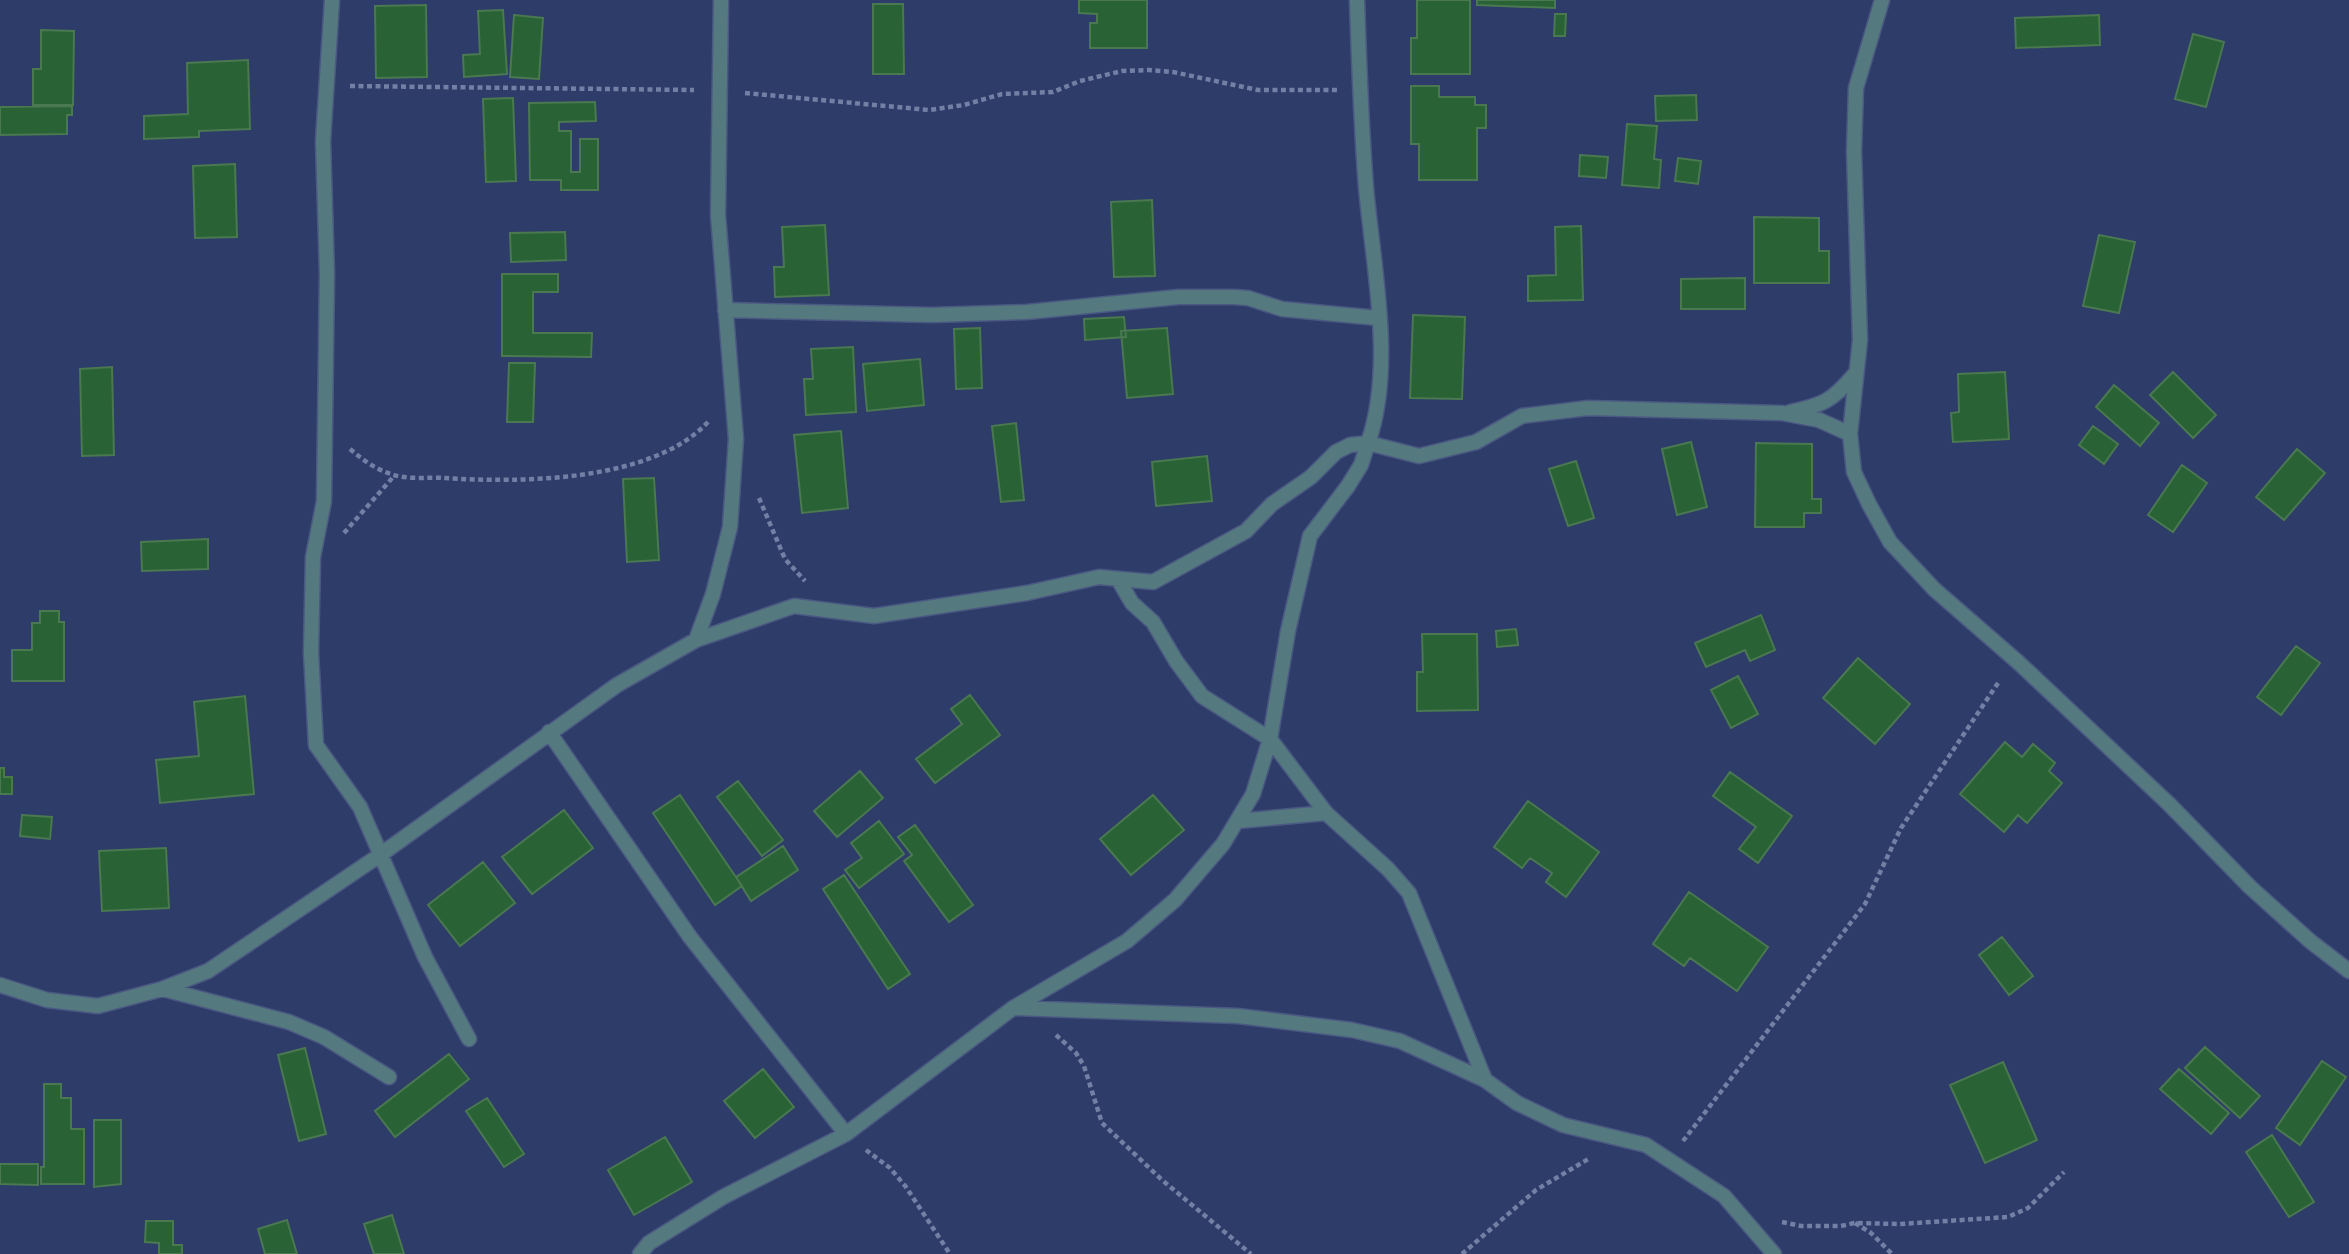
<svg xmlns="http://www.w3.org/2000/svg" width="2349" height="1254" font-family="'IBM Plex Sans',sans-serif">
  <style>
    .building { fill: #296335; stroke: #4a7851; stroke-width: 2 }
    .lines { fill: none; stroke-linecap: round; stroke-linejoin: round }
    .street-casing { stroke: #4b5982; stroke-width: 17 }
    .path { stroke: #7380a5; stroke-width: 4.5; stroke-dasharray: 5 3.5; stroke-linecap: butt }
    .street { stroke: #547a7f; stroke-width: 14 }
  </style>
  <rect width="100%" height="100%" fill="#2d3c68"/>
  <!-- building -->
  <path class="building" d="M1079 0H1147V48H1090V23H1097V14L1079 13Z
    M1417 0H1470V74H1411V38H1417Z
    M1477 0H1555V8L1477 5Z
    M873 4H903L904 74H873Z
    M426 5 427 77 376 78 375 6Z
    M503 10 507 74 464 77 463 55 480 54 478 11Z
    M1555 14H1566L1565 36H1554Z
    M514 15 543 18 539 79 510 77Z
    M2099 15 2100 45 2016 48 2015 18Z
    M41 30 74 31 73 105H33V69H41Z
    M2193 34 2224 42 2206 107 2175 99Z
    M248 60 250 129 199 131V137L144 139V116L188 114 187 63Z
    M1411 86H1439V97H1475V105H1486V128H1477V180H1419V144H1411Z
    M1696 95 1697 120 1656 121 1655 96Z
    M513 98 516 181 486 182 483 99Z
    M595 102 596 121 559 122V131H571V172H580V139H598V190H561V180H530L529 103Z
    M72 106V115H67V134L0 135V107Z
    M1627 124 1657 126 1654 159 1661 160 1659 188 1622 185Z
    M1580 155 1608 157 1606 178 1579 176Z
    M1678 158 1701 161 1698 184 1675 181Z
    M235 164 237 237 195 238 193 166Z
    M1152 200 1155 276 1114 277 1111 202Z
    M1754 217 1819 218V251H1829V283H1754Z
    M825 225 829 295 775 297 774 267H784L782 227Z
    M1581 226 1583 300 1528 301V276L1556 275 1555 227Z
    M565 232 566 260 511 262 510 233Z
    M2099 235 2135 242 2119 313 2083 306Z
    M502 274H558V292H533V333H592L591 357 502 356Z
    M1745 278V309H1681V279Z
    M1413 315 1465 317 1462 399 1410 398Z
    M1124 317 1126 337 1085 340 1084 319Z
    M980 328 982 388 956 389 954 329Z
    M1167 328 1173 394 1127 398 1121 331Z
    M853 347 856 412 806 415 804 379H813L811 349Z
    M920 359 924 405 867 411 863 364Z
    M509 363H535L533 422H507Z
    M112 367 114 455 82 456 80 369Z
    M2005 372 2009 439 1953 442 1951 413 1959 412 1958 374Z
    M2173 372 2216 415 2193 438 2150 395Z
    M2114 385 2159 423 2140 446 2096 407Z
    M1016 423 1024 500 1001 502 992 426Z
    M2093 426 2118 444 2104 464 2079 445Z
    M841 431 848 508 802 513 794 435Z
    M1691 442 1707 507 1677 515 1662 449Z
    M1756 443 1812 444V499H1821V513H1804V527H1755Z
    M2297 449 2325 473 2284 520 2256 497Z
    M1207 456 1212 501 1156 506 1152 462Z
    M1576 461 1594 518 1568 526 1549 469Z
    M2182 465 2207 483 2173 532 2148 515Z
    M654 478 659 560 627 562 623 479Z
    M208 539V569L142 571 141 542Z
    M40 611H59V622H64V681H12V650H32V623H40Z
    M1761 615 1775 650 1750 661 1745 650 1706 667 1695 643Z
    M1516 629 1518 645 1497 647 1496 631Z
    M1422 634H1477L1478 710 1417 711V672H1423Z
    M2296 646 2320 663 2281 715 2257 697Z
    M1858 658 1910 704 1875 744 1823 698Z
    M1738 676 1758 714 1731 728 1711 690Z
    M970 695 1000 735 935 783 916 759 962 724 951 709Z
    M245 696 254 794 160 803 156 760 199 756 194 702Z
    M2005 742 2022 757 2033 744 2055 763 2049 771 2062 783 2027 823 2018 815 2004 832 1960 794Z
    M0 768H4V777H12V794H0Z
    M860 771 883 798 837 837 814 811Z
    M1730 772 1792 816 1758 863 1739 849 1756 827 1713 796Z
    M738 781 783 840 762 856 717 797Z
    M680 795 742 886 715 905 653 813Z
    M1153 795 1184 830 1131 875 1100 839Z
    M1528 801 1599 852 1566 897 1546 882 1552 873 1530 858 1522 868 1494 847Z
    M564 810 593 848 532 894 502 857Z
    M22 815 52 817 50 839 20 836Z
    M879 821 904 854 859 888 845 870 862 858 851 843Z
    M915 825 973 905 949 922 904 861 912 855 898 837Z
    M783 846 798 870 751 901 736 877Z
    M166 848 169 908 102 911 99 851Z
    M483 862 515 903 460 946 428 905Z
    M844 875 910 974 888 989 823 889Z
    M1689 892 1768 947 1737 991 1690 958 1684 966 1653 944Z
    M2002 937 2033 976 2009 995 1979 955Z
    M2205 1047 2260 1096 2240 1118 2185 1068Z
    M305 1048 326 1134 299 1141 278 1055Z
    M449 1054 469 1079 395 1137 375 1111Z
    M2322 1061 2346 1077 2300 1145 2276 1128Z
    M2003 1062 2037 1140 1985 1163 1950 1085Z
    M763 1069 794 1107 755 1138 724 1101Z
    M2179 1069 2229 1113 2211 1134 2160 1089Z
    M44 1084H61V1098H71V1129H84V1184H41V1167H44Z
    M487 1098 524 1154 504 1167 466 1111Z
    M94 1120H121V1184L94 1187Z
    M2272 1135 2314 1202 2289 1217 2246 1152Z
    M665 1137 692 1182 634 1215 608 1170Z
    M0 1164H38V1185L0 1184Z
    M392 1215 404 1254H374L364 1224Z
    M287 1220 297 1254H265L258 1229Z
    M146 1221H173V1245H182V1254H159V1243L145 1242Z"/>
  <g class="lines">
    <!-- street casing -->
    <g class="street-casing">
      <path id="street" d="M332 0 323 141 327 274 324 501 313 557 311 653 316 745 360 807 425 957 469 1039
        M1882 0 1856 88 1854 151 1860 340 1850 434 1854 472 1869 504 1890 542 1934 589 2019 663 2169 804 2250 887 2310 941 2349 971
        M725 310 932 315 1027 312 1178 297H1234L1248 298 1282 309 1378 318
        M1790 412C1823 405 1832 401 1854 375
        M1119 581 1132 603 1153 622 1176 661 1202 696 1270 739 1326 813 1388 869 1409 893 1485 1080 1517 1103 1563 1125 1646 1145 1724 1196 1774 1254
        M696 640 794 606 874 616 1027 593 1099 577 1153 582 1246 531 1272 504 1311 477 1336 452 1350 445 1368 443C1395 366 1373 267 1366 187 1361 125 1359 63 1357 0
        M549 732 690 937 846 1134
        M1238 821 1326 813
        M0 985 47 1000 98 1006 162 989 208 971 380 855 617 685 696 640 713 594 730 527 736 439 718 215 721 0
        M163 989 289 1022 324 1037 389 1077
        M1013 1008 1238 1016 1352 1030 1400 1041 1485 1080
        M640 1254 649 1243 723 1197 846 1134 1013 1008 1127 941 1175 900 1223 844 1253 794 1270 739 1288 631 1310 536 1348 486 1361 465 1368 443 1419 456 1476 442 1522 416 1588 408 1782 413 1819 420 1850 434"/>
    </g>
    <!-- path -->
    <path class="path" d="M350 86 694 90
      M745 93 929 110 964 105 1002 94 1053 92 1080 81 1122 71 1149 70 1173 72 1258 90H1337
      M350 449C363 460 375 469 391 474 406 480 428 477 444 478 521 483 652 482 708 422
      M759 498 785 559 805 581
      M344 533 394 476
      M1056 1035 1076 1053 1084 1066 1102 1123 1162 1180 1251 1254
      M1683 1141 1865 904 1901 828 2000 680
      M866 1150 890 1168 906 1187 950 1254
      M1782 1222 1801 1226H1841L1854 1223 1900 1224 2008 1217 2028 1208 2064 1172
      M1855 1223 1871 1233 1892 1254
      M1462 1254 1536 1190 1590 1158"/>
    <!-- street -->
    <use href="#street" class="street"/>
  </g>
</svg>
